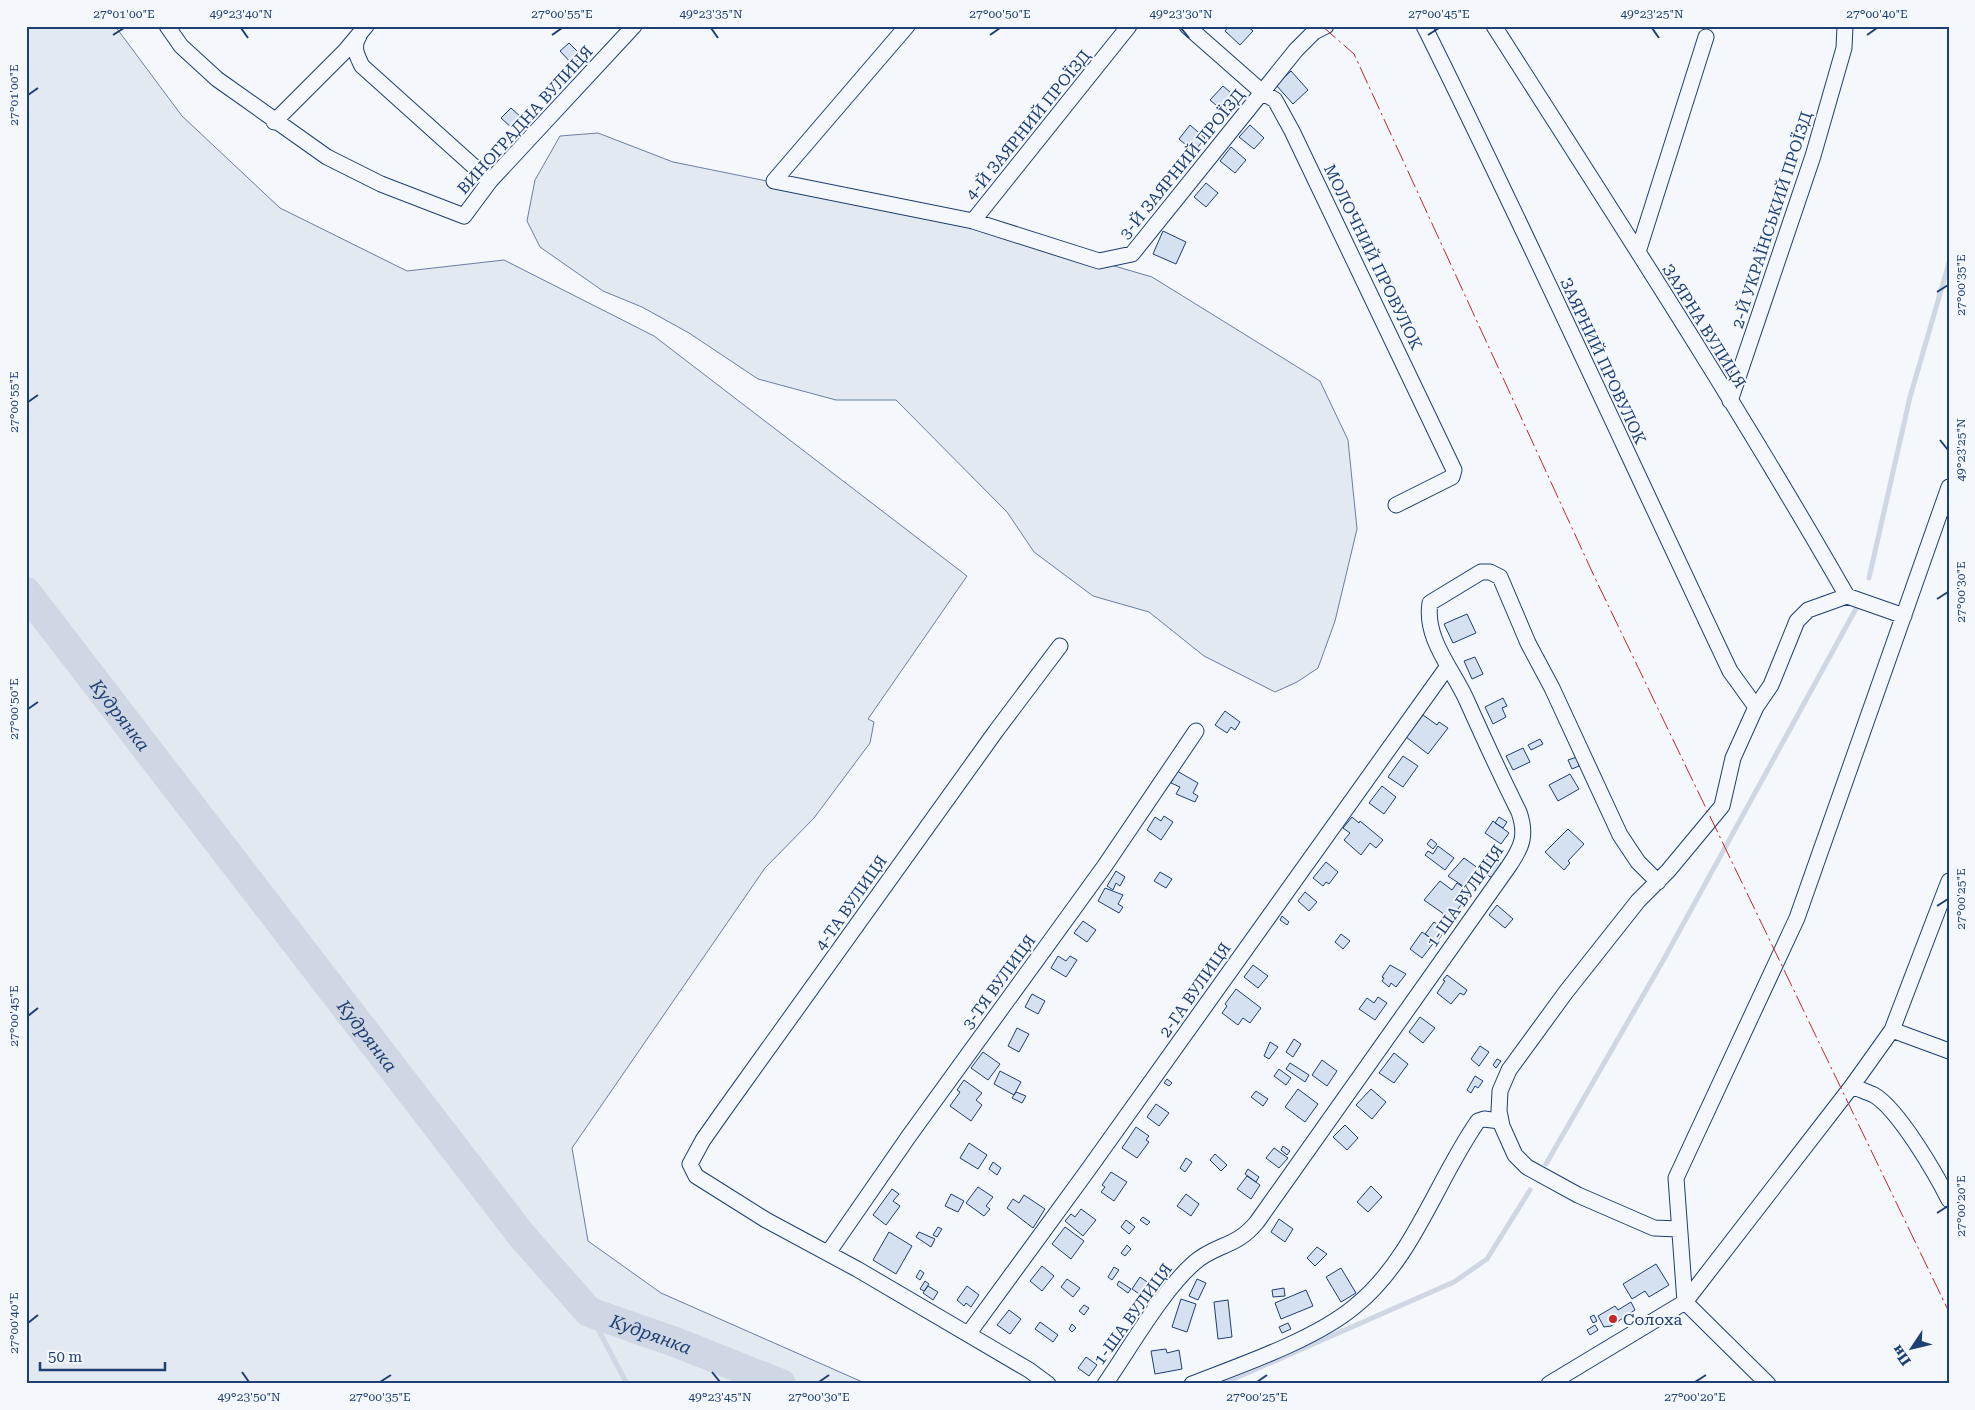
<svg xmlns="http://www.w3.org/2000/svg" width="1975" height="1410" font-family="'Roboto Serif',serif">
  <style>
    .green { fill: #e3e9f0; stroke: #687fa3 }
    .lines { fill: none; stroke-linecap: round; stroke-linejoin: round }
    .stream { stroke: #cfd7e4; stroke-width: 5 }
    .river { stroke: #cfd7e4; stroke-width: 30 }
    .building { fill: #d5e0f0; stroke: #1d3f73 }
    .minor-casing { stroke: #1d3f73; stroke-width: 17 }
    .minor { stroke: #f4f7fb; stroke-width: 15 }
    .power { stroke: #c62828; stroke-width: 1; stroke-dasharray: 18 4 2.5 4; stroke-linecap: butt }
    .ticks { fill: none; stroke: #1d3f73; stroke-width: 2 }
    .poi-dot { fill: #c62828; stroke: #f4f7fb; stroke-width: 2 }
    .labels { text-anchor: middle; dominant-baseline: central; stroke-width: 4; stroke-linejoin: round; paint-order: stroke }
    .street-label { font-size: 16px; fill: #1d3f73; stroke: #f4f7fb }
    .poi-label { font-size: 16px; fill: #1d3f73; stroke: #f4f7fb; text-anchor: start }
    .water-label { font-size: 18px; font-style: italic; fill: #1d3f73; stroke: #f4f7fb }
    .neatline { fill: none; stroke: #1d3f73; stroke-width: 2 }
    .ticks-label { font-size: 12px; text-anchor: middle; fill: #1d3f73 }
  </style>
  <rect width="100%" height="100%" fill="#f4f7fb"/>
  <!-- green -->
  <path class="green" d="M26 26H115L182 116 280 208 407 271 504 260 654 336 967 576 868 719 874 722 870 743 814 818 765 868 572 1148 588 1241 661 1293 867 1384H26Z
    M598 133 673 162 954 219 1152 277 1320 381 1348 440 1357 529 1335 621 1318 668 1297 682 1275 692 1204 656 1149 612 1093 596 1034 552 1007 512 896 400H836L758 379 689 333 642 307 603 291 540 247 527 221 535 180 560 136Z"/>
  <g class="lines">
    <!-- stream -->
    <path class="stream" d="M1869 578 1910 397 1949 263
      M1546 1164 1664 959 1858 605
      M589 1312 627 1384
      M1222 1384 1454 1282 1487 1259 1530 1190"/>
    <!-- river -->
    <path class="river" id="s1" d="M26 592 522 1236 589 1312 675 1342 781 1384"/>
  </g>
  <!-- building -->
  <path class="building" d="M1229 26H1247L1253 31 1240 45 1225 31Z
    M569 43 582 56 573 65 560 51Z
    M1291 71 1308 90 1293 104 1276 85Z
    M1223 86 1237 98 1224 112 1210 100Z
    M511 108 522 118 512 128 501 118Z
    M1190 125 1205 138 1194 152 1179 139Z
    M1250 125 1264 138 1254 149 1239 137Z
    M1231 147 1246 160 1235 173 1220 161Z
    M1206 183 1218 193 1206 207 1194 197Z
    M1163 231 1186 242 1176 264 1153 254Z
    M1467 614 1476 633 1453 643 1444 624Z
    M1475 657 1483 674 1472 679 1464 661Z
    M1503 698 1507 706 1502 708 1506 717 1493 724 1485 707Z
    M1225 711 1240 722 1235 730 1231 727 1227 733 1215 725Z
    M1423 715 1437 725 1439 722 1448 728 1428 754 1406 737Z
    M1540 739 1543 744 1531 750 1528 745Z
    M1523 748 1530 762 1513 770 1506 756Z
    M1403 756 1418 766 1403 787 1388 777Z
    M1577 757 1579 766 1572 769 1568 760Z
    M1177 771 1198 783 1193 793 1198 796 1195 802 1176 794 1180 787 1171 783Z
    M1570 774 1579 789 1558 801 1549 785Z
    M1382 786 1396 797 1384 814 1369 803Z
    M1164 816 1173 822 1161 840 1147 830 1155 817 1161 821Z
    M1352 817 1359 823 1360 821 1383 840 1376 848 1370 843 1361 855 1344 840 1350 833 1343 828Z
    M1499 817 1507 822 1503 828 1495 823Z
    M1493 821 1509 833 1501 844 1485 833Z
    M1568 829 1584 844 1568 861 1570 863 1564 870 1545 852Z
    M1431 839 1437 844 1433 849 1427 844Z
    M1438 846 1454 858 1445 870 1425 855 1428 851 1433 854Z
    M1490 855 1502 864 1492 878 1480 870Z
    M1464 858 1482 871 1472 884 1467 881 1463 886 1448 876Z
    M1326 862 1338 872 1329 884 1326 882 1323 886 1313 878Z
    M1116 871 1125 877 1120 886 1116 883 1113 890 1107 886Z
    M1160 872 1172 879 1166 888 1154 881Z
    M1440 881 1452 890 1457 883 1470 892 1451 919 1424 900Z
    M1105 888 1123 895 1118 904 1123 907 1119 913 1098 901Z
    M1305 892 1317 902 1309 911 1298 901Z
    M1497 905 1513 919 1505 928 1489 915Z
    M1282 916 1289 922 1287 925 1280 920Z
    M1083 921 1096 930 1087 942 1074 933Z
    M1434 922 1445 930 1437 942 1425 934Z
    M1422 932 1435 941 1422 958 1410 949Z
    M1341 934 1350 941 1343 949 1335 942Z
    M1058 956 1066 961 1070 956 1077 960 1066 977 1051 968Z
    M1253 965 1268 976 1258 988 1244 977Z
    M1390 965 1406 974 1396 987 1391 983 1389 987 1382 981 1384 978 1382 977Z
    M1447 975 1467 990 1464 995 1460 993 1451 1004 1437 993 1445 981 1443 980Z
    M1236 989 1261 1008 1250 1023 1243 1018 1238 1025 1222 1013 1227 1006 1225 1004Z
    M1032 994 1045 1001 1038 1014 1025 1007Z
    M1378 997 1387 1003 1375 1020 1359 1009 1367 998 1374 1003Z
    M1420 1017 1435 1028 1423 1043 1409 1032Z
    M1017 1028 1029 1034 1019 1052 1008 1046Z
    M1294 1039 1301 1044 1293 1057 1286 1052Z
    M1270 1042 1278 1047 1269 1059 1264 1056Z
    M1480 1046 1489 1052 1479 1066 1471 1059Z
    M983 1052 1000 1064 988 1080 971 1068Z
    M1394 1053 1408 1064 1394 1083 1379 1073Z
    M1497 1059 1501 1061 1496 1068 1493 1065Z
    M1322 1060 1337 1071 1327 1086 1312 1075Z
    M1290 1063 1309 1075 1305 1082 1286 1069Z
    M1279 1069 1291 1078 1286 1085 1274 1076Z
    M1000 1071 1021 1082 1014 1095 994 1084Z
    M1475 1076 1483 1081 1478 1088 1475 1086 1471 1093 1467 1090Z
    M1167 1079 1172 1083 1169 1086 1164 1083Z
    M964 1080 982 1093 976 1100 982 1105 971 1121 950 1106 960 1092 957 1090Z
    M1298 1089 1318 1104 1305 1122 1285 1107Z
    M1371 1089 1386 1102 1372 1119 1356 1105Z
    M1256 1091 1268 1099 1263 1106 1251 1097Z
    M1016 1092 1026 1096 1022 1103 1012 1098Z
    M1156 1104 1169 1113 1159 1126 1147 1117Z
    M1345 1125 1358 1138 1347 1150 1333 1137Z
    M1136 1127 1149 1136 1146 1140 1149 1142 1137 1158 1122 1148Z
    M969 1143 987 1155 978 1169 960 1158Z
    M1283 1146 1290 1151 1287 1155 1281 1150Z
    M1274 1148 1288 1158 1279 1168 1266 1158Z
    M1215 1154 1227 1165 1221 1171 1210 1160Z
    M1186 1158 1192 1162 1185 1172 1180 1168Z
    M993 1162 1001 1168 997 1175 989 1169Z
    M1248 1169 1259 1177 1256 1182 1245 1174Z
    M1111 1172 1127 1182 1114 1201 1101 1192 1105 1187 1102 1185Z
    M1247 1176 1260 1185 1251 1199 1237 1189Z
    M1371 1186 1382 1197 1368 1212 1357 1202Z
    M978 1187 993 1197 986 1206 990 1209 984 1216 966 1203Z
    M892 1189 899 1194 893 1201 900 1206 886 1225 873 1215Z
    M951 1194 964 1201 958 1212 945 1206Z
    M1186 1194 1199 1204 1191 1216 1177 1206Z
    M1024 1195 1045 1209 1033 1228 1007 1208 1013 1199 1019 1203Z
    M1081 1209 1096 1220 1083 1236 1065 1221 1071 1214 1075 1217Z
    M1143 1217 1150 1222 1147 1225 1140 1220Z
    M1279 1219 1293 1229 1285 1242 1271 1232Z
    M1126 1220 1135 1227 1129 1234 1121 1227Z
    M938 1227 942 1229 937 1237 933 1235Z
    M1065 1227 1084 1241 1071 1259 1052 1244Z
    M889 1232 912 1246 896 1274 873 1260Z
    M919 1232 935 1239 931 1247 916 1237Z
    M1127 1245 1131 1249 1125 1256 1121 1253Z
    M1317 1247 1327 1254 1315 1266 1307 1258Z
    M1656 1264 1669 1285 1649 1297 1645 1291 1632 1299 1623 1284Z
    M1042 1266 1054 1276 1042 1291 1030 1281Z
    M1114 1267 1119 1270 1112 1280 1108 1277Z
    M1341 1268 1356 1293 1341 1302 1326 1277Z
    M920 1270 924 1273 920 1280 916 1277Z
    M1140 1277 1153 1286 1145 1298 1132 1289Z
    M1067 1279 1080 1288 1073 1297 1061 1287Z
    M1197 1279 1206 1283 1198 1300 1189 1296Z
    M925 1281 929 1284 924 1291 920 1289Z
    M1119 1281 1131 1289 1128 1293 1117 1285Z
    M928 1286 938 1292 933 1300 923 1293Z
    M967 1286 979 1295 971 1307 966 1303 964 1306 957 1300Z
    M1284 1288 1285 1296 1273 1297 1272 1290Z
    M1306 1290 1313 1306 1281 1319 1275 1303Z
    M1181 1299 1196 1304 1187 1332 1172 1327Z
    M1228 1300 1232 1337 1218 1339 1214 1302Z
    M1631 1302 1635 1310 1611 1326 1604 1327 1598 1316 1615 1306 1618 1310Z
    M1084 1305 1089 1308 1084 1315 1079 1311Z
    M1009 1310 1021 1319 1010 1334 997 1325Z
    M1594 1315 1597 1321 1593 1323 1590 1317Z
    M1040 1322 1058 1335 1053 1342 1035 1329Z
    M1288 1323 1291 1329 1282 1333 1279 1327Z
    M1072 1324 1076 1328 1072 1332 1069 1329Z
    M1595 1325 1598 1330 1590 1335 1587 1330Z
    M1166 1349 1167 1353 1179 1350 1182 1369 1155 1374 1151 1351Z
    M1086 1357 1097 1365 1089 1376 1078 1368Z"/>
  <g class="lines">
    <!-- minor casing -->
    <g class="minor-casing">
      <path id="minor" d="M167 26 181 46 217 79 327 157 381 184 464 216 490 181 634 26
        M907 26 774 181 973 221 1099 261 1132 254 1296 50 1314 32 1326 26
        M1187 26 1262 92 1275 100 1292 131 1454 470 1452 477 1396 505
        M1424 26C1530 239 1628 456 1730 671L1756 707
        M1494 26C1614 214 1736 402 1847 596L1904 616
        M359 36C352 47 357 56 362 66L490 181
        M274 122 345 51 366 26
        M973 221 1129 26
        M1638 252 1706 37
        M1730 401 1813 156 1844 48 1845 26
        M1892 1030 1949 1051
        M1852 1086C1859 1089 1867 1092 1874 1095 1899 1110 1936 1174 1949 1200
        M1679 1229 1654 1228 1578 1195 1527 1167 1515 1155 1502 1126 1499 1111 1500 1091 1509 1070 1566 992 1638 901 1668 871 1722 806 1733 758 1756 707 1771 685 1797 621 1808 610 1847 596
        M828 1253 909 1136 1104 867 1196 731
        M969 1333 1088 1170 1448 666
        M1048 1384 1029 1370 857 1269 766 1220 696 1176 690 1164 703 1140 722 1113 996 731 1060 646
        M1105 1384C1130 1348 1162 1291 1194 1263 1215 1244 1236 1248 1257 1222L1509 866C1522 847 1527 835 1519 812 1501 776 1484 739 1467 701 1454 671 1424 639 1430 603L1481 572H1490L1500 577 1528 643 1552 688 1620 835 1638 862 1658 882
        M1192 1384C1241 1365 1314 1340 1354 1307 1413 1260 1436 1181 1478 1121L1484 1119 1500 1121
        M1549 1384 1685 1302 1852 1086 1892 1030 1949 881
        M1768 1384 1685 1302 1676 1178 1797 918 1949 487"/>
    </g>
    <!-- minor -->
    <use href="#minor" class="minor"/>
    <!-- power -->
    <path class="power" d="M1322 26 1354 54 1595 578 1949 1312"/>
  </g>
  <!-- ticks -->
  <path class="ticks" d="M241 28 248 38M711 28 718 38M1181 28 1189 38M1652 28 1659 38M113 35 124 28M552 35 562 28M990 35 1000 28M1428 35 1439 28M1867 35 1877 28M28 95 38 88M1937 292 1948 285M28 402 38 395M1940 440 1948 450M1937 599 1948 592M28 709 38 702M1937 906 1948 899M28 1016 38 1008M1937 1213 1948 1206M28 1323 38 1315M242 1372 249 1382M712 1372 720 1382M380 1382 391 1375M819 1382 829 1375M1257 1382 1267 1375M1695 1382 1706 1375"/>
  <!-- markers -->
  <circle class="poi-dot" cx="1613" cy="1319" r="5"/>
  <g class="labels">
    <!-- street labels -->
    <g class="street-label">
      <text transform="translate(525 120) rotate(-48)">ВИНОГРАДНА ВУЛИЦЯ</text>
      <text transform="translate(1028 125) rotate(-51)">4-Й ЗАЯРНИЙ ПРОЇЗД</text>
      <text transform="translate(1182 164) rotate(-51)">3-Й ЗАЯРНИЙ ПРОЇЗД</text>
      <text transform="translate(1772 220) rotate(-72)">2-Й УКРАЇНСЬКИЙ ПРОЇЗД</text>
      <text transform="translate(1373 257) rotate(64)">МОЛОЧНИЙ ПРОВУЛОК</text>
      <text transform="translate(1704 326) rotate(58)">ЗАЯРНА ВУЛИЦЯ</text>
      <text transform="translate(1603 361) rotate(65)">ЗАЯРНИЙ ПРОВУЛОК</text>
      <text transform="translate(1465 896) rotate(-55)">1-ША ВУЛИЦЯ</text>
      <text transform="translate(851 903) rotate(-55)">4-ТА ВУЛИЦЯ</text>
      <text transform="translate(999 982) rotate(-54)">3-ТЯ ВУЛИЦЯ</text>
      <text transform="translate(1195 990) rotate(-55)">2-ГА ВУЛИЦЯ</text>
      <text transform="translate(1133 1314) rotate(-54)">1-ША ВУЛИЦЯ</text>
    </g>
    <!-- poi labels -->
    <g class="poi-label">
      <text x="1623" y="1319">Солоха</text>
    </g>
    <!-- water labels -->
    <g class="water-label">
      <text stroke="none"><textPath href="#s1" startOffset="155">Кудрянка</textPath></text>
      <text stroke="none"><textPath href="#s1" startOffset="560">Кудрянка</textPath></text>
      <text stroke="none"><textPath href="#s1" startOffset="980">Кудрянка</textPath></text>
    </g>
  </g>
  <!-- border -->
  <rect width="1975" height="1410" fill="none" stroke="#f4f7fb" stroke-width="55"/>
  <!-- north arrow -->
  <g transform="translate(1912 1348) rotate(235)" stroke="#f4f7fb" stroke-width="4" paint-order="stroke">
  <path d="M0-4L9 19L0 12L-9 19Z" fill="#1d3f73"/>
  <text y="-8" font-size="14" font-weight="bold" text-anchor="middle" fill="#1d3f73">Пн</text>
  </g>
  <!-- scale -->
  <path d="M40 1362v8h125v-8" fill="none" stroke="#1d3f73" stroke-width="2.5"/>
  <text x="48" y="1362" font-size="15" fill="#1d3f73" stroke="#f4f7fb" stroke-width="4" paint-order="stroke">50 m</text>
  <rect x="28" y="28" width="1920" height="1354" class="neatline"/>
  <g class="ticks-label">
    <text x="124" y="18">27°01'00"E</text>
    <text x="241" y="18">49°23'40"N</text>
    <text x="562" y="18">27°00'55"E</text>
    <text x="711" y="18">49°23'35"N</text>
    <text x="1000" y="18">27°00'50"E</text>
    <text x="1181" y="18">49°23'30"N</text>
    <text x="1439" y="18">27°00'45"E</text>
    <text x="1652" y="18">49°23'25"N</text>
    <text x="1877" y="18">27°00'40"E</text>
    <text transform="translate(14 95) rotate(-90)" y="4">27°01'00"E</text>
    <text transform="translate(1961 285) rotate(-90)" y="4">27°00'35"E</text>
    <text transform="translate(14 402) rotate(-90)" y="4">27°00'55"E</text>
    <text transform="translate(1961 450) rotate(-90)" y="4">49°23'25"N</text>
    <text transform="translate(1961 592) rotate(-90)" y="4">27°00'30"E</text>
    <text transform="translate(14 709) rotate(-90)" y="4">27°00'50"E</text>
    <text transform="translate(1961 899) rotate(-90)" y="4">27°00'25"E</text>
    <text transform="translate(14 1016) rotate(-90)" y="4">27°00'45"E</text>
    <text transform="translate(1961 1206) rotate(-90)" y="4">27°00'20"E</text>
    <text transform="translate(14 1323) rotate(-90)" y="4">27°00'40"E</text>
    <text x="249" y="1401">49°23'50"N</text>
    <text x="380" y="1401">27°00'35"E</text>
    <text x="720" y="1401">49°23'45"N</text>
    <text x="819" y="1401">27°00'30"E</text>
    <text x="1257" y="1401">27°00'25"E</text>
    <text x="1695" y="1401">27°00'20"E</text>
  </g>
</svg>
